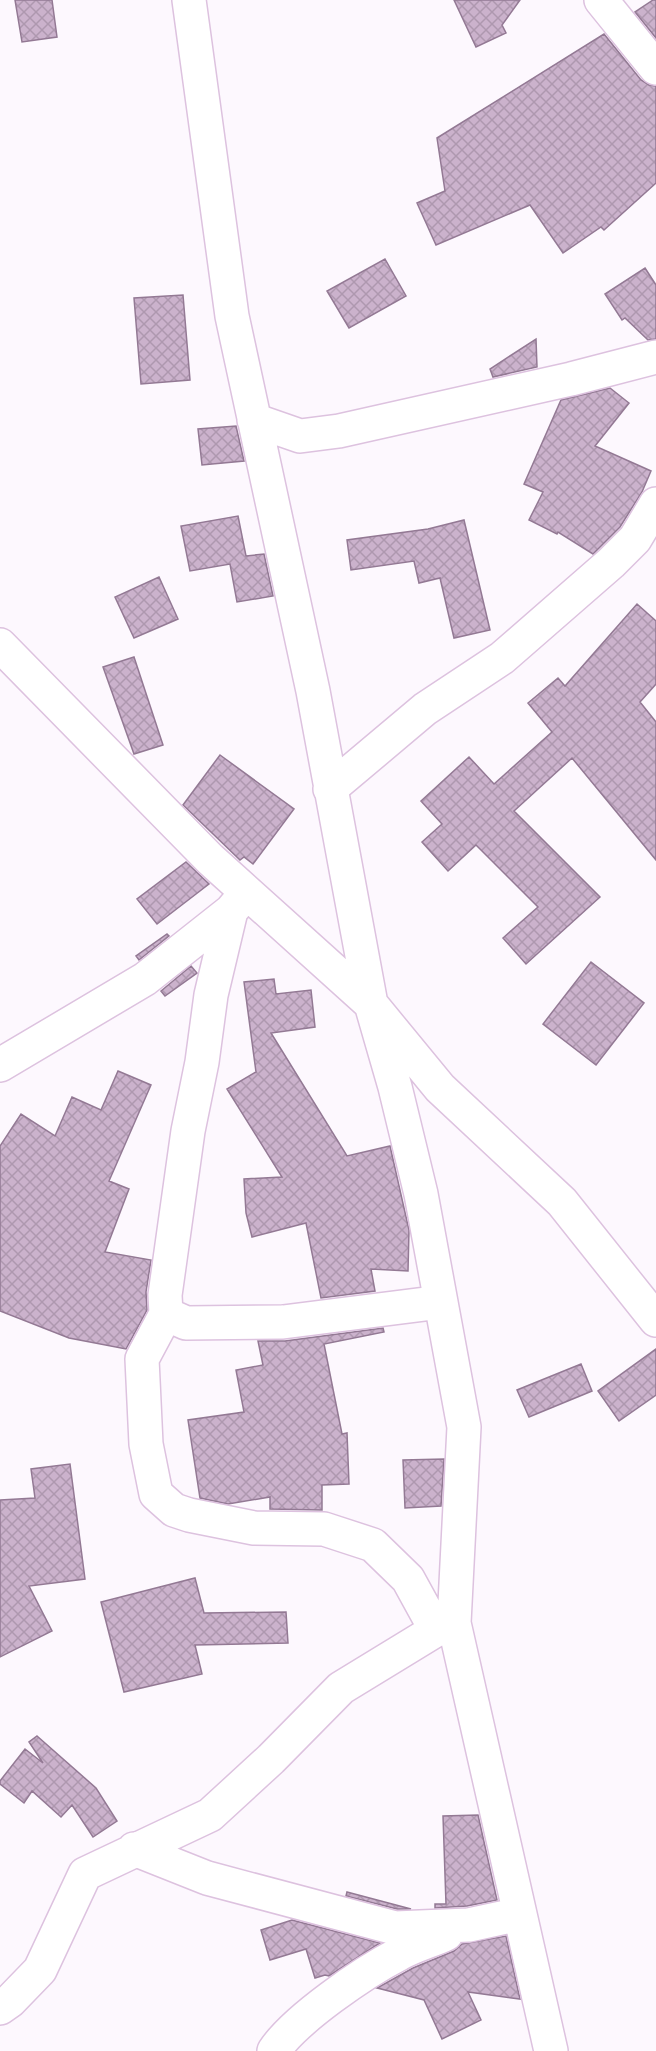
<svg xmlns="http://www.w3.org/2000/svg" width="656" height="2051" font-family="'PT Sans',sans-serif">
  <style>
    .building { fill: url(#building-cross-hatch); stroke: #937994; stroke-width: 1.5 }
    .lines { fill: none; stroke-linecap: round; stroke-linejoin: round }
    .minor-casing { stroke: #ddc2df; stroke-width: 36 }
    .minor { stroke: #fff; stroke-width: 33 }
  </style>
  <defs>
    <pattern id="building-cross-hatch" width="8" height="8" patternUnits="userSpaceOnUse" patternTransform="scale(1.5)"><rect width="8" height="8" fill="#cbb2cc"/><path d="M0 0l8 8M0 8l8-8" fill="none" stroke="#ae98af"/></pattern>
  </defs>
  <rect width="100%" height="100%" fill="#fdf8fe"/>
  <!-- building -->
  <path class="building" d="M15 0H52L57 37 22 42Z
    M454 0H520L502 25 506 33 476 47Z
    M653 0H656V38L635 12Z
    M604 34 641 80 649 85 656 86V183L604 230 601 227 563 253 530 205 436 245 417 203 445 191 437 138Z
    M385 259 406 296 349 328 327 291Z
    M645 268 656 285V339L648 340 625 318 622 320 605 294Z
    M183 295 190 380 141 384 134 298Z
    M536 339 537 367 493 377 490 369Z
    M610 388 629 403 595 446 651 471 642 492 620 527 593 554 558 532 557 534 529 520 543 492 524 484 561 400Z
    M236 426 244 461 202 465 198 429Z
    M238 516 246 556 264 554 273 596 237 602 230 564 190 571 181 526Z
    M464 520 490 630 454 638 440 578 419 583 414 561 351 570 347 540 428 529Z
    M159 577 178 619 134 638 115 597Z
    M637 604 656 621V684L640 702 656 722V860L572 758 514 811 600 897 526 964 503 938 538 907 476 845 448 871 422 842 442 824 421 801 469 757 494 784 552 732 528 703 558 678 565 686Z
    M134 657 163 745 134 754 103 667Z
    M220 755 294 809 253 864 244 857 240 860 183 805Z
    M186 862 209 884 157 924 137 899Z
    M167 934 169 936 139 960 136 956Z
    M591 962 644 1003 596 1065 543 1024Z
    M191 966 197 973 165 996 161 991Z
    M274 979 276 994 311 990 315 1027 271 1033 347 1156 390 1146 409 1230 408 1271 371 1269 375 1291 321 1298 306 1223 252 1237 246 1213 244 1179 282 1177 227 1089 256 1072 244 982Z
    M118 1071 151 1085 109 1181 129 1189 105 1252 151 1260 146 1292 147 1310 126 1349 69 1338 0 1311V1146L21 1114 55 1136 72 1097 101 1110Z
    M383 1328 384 1332 324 1344 342 1434 347 1433 349 1484 322 1485V1510L270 1509V1497L228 1504 200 1498 188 1420 244 1412 236 1370 263 1365 258 1341H285Z
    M656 1349V1395L619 1421 598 1391Z
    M581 1364 592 1391 529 1417 517 1390Z
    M444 1459 441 1506 405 1508 403 1460Z
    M70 1464 85 1579 29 1586 52 1631 0 1657V1500L35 1498 31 1469Z
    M195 1578 204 1613 286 1612 288 1643 195 1645 202 1674 124 1692 101 1602Z
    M37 1736 96 1788 117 1821 93 1837 72 1805 61 1817 32 1791 24 1803 0 1784V1781L25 1749 43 1763 29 1742Z
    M478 1815 497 1900 467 1906 435 1908V1904H446L443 1816Z
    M347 1892 411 1909H397L346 1896Z
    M292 1920 380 1943 329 1976 325 1975 315 1978 306 1949 270 1960 261 1930Z
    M506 1936 520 1999 468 1992 481 2020 442 2039 424 2000 377 1988 413 1968 454 1951 462 1944Z"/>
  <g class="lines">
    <!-- minor casing -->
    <g class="minor-casing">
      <path id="minor" d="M189 0 232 316 313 691 371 1004 395 1087 421 1194 464 1427 454 1623 551 2051
        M601 0 656 68
        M254 420 300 436 339 431 571 379 656 357
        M0 645 210 859 371 1004 440 1088 562 1202 656 1320
        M330 789 425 709 502 658 611 563 635 539 656 504
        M231 911 211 995 202 1062 188 1131 165 1295 166 1314 142 1359 146 1444 156 1494 174 1510 189 1515 254 1528 324 1529 373 1545 408 1579 436 1630
        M0 1065 145 979 231 911 236 905
        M166 1314 186 1323 283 1322 441 1302
        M134 1849 207 1878 395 1928 469 1925 520 1914
        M0 2008 10 2001 40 1970 85 1874 210 1815 271 1759 341 1688 436 1630 454 1623
        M274 2051C294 2020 364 1972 399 1954 413 1946 431 1941 446 1934"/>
    </g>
    <!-- minor -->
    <use href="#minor" class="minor"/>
  </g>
</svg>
